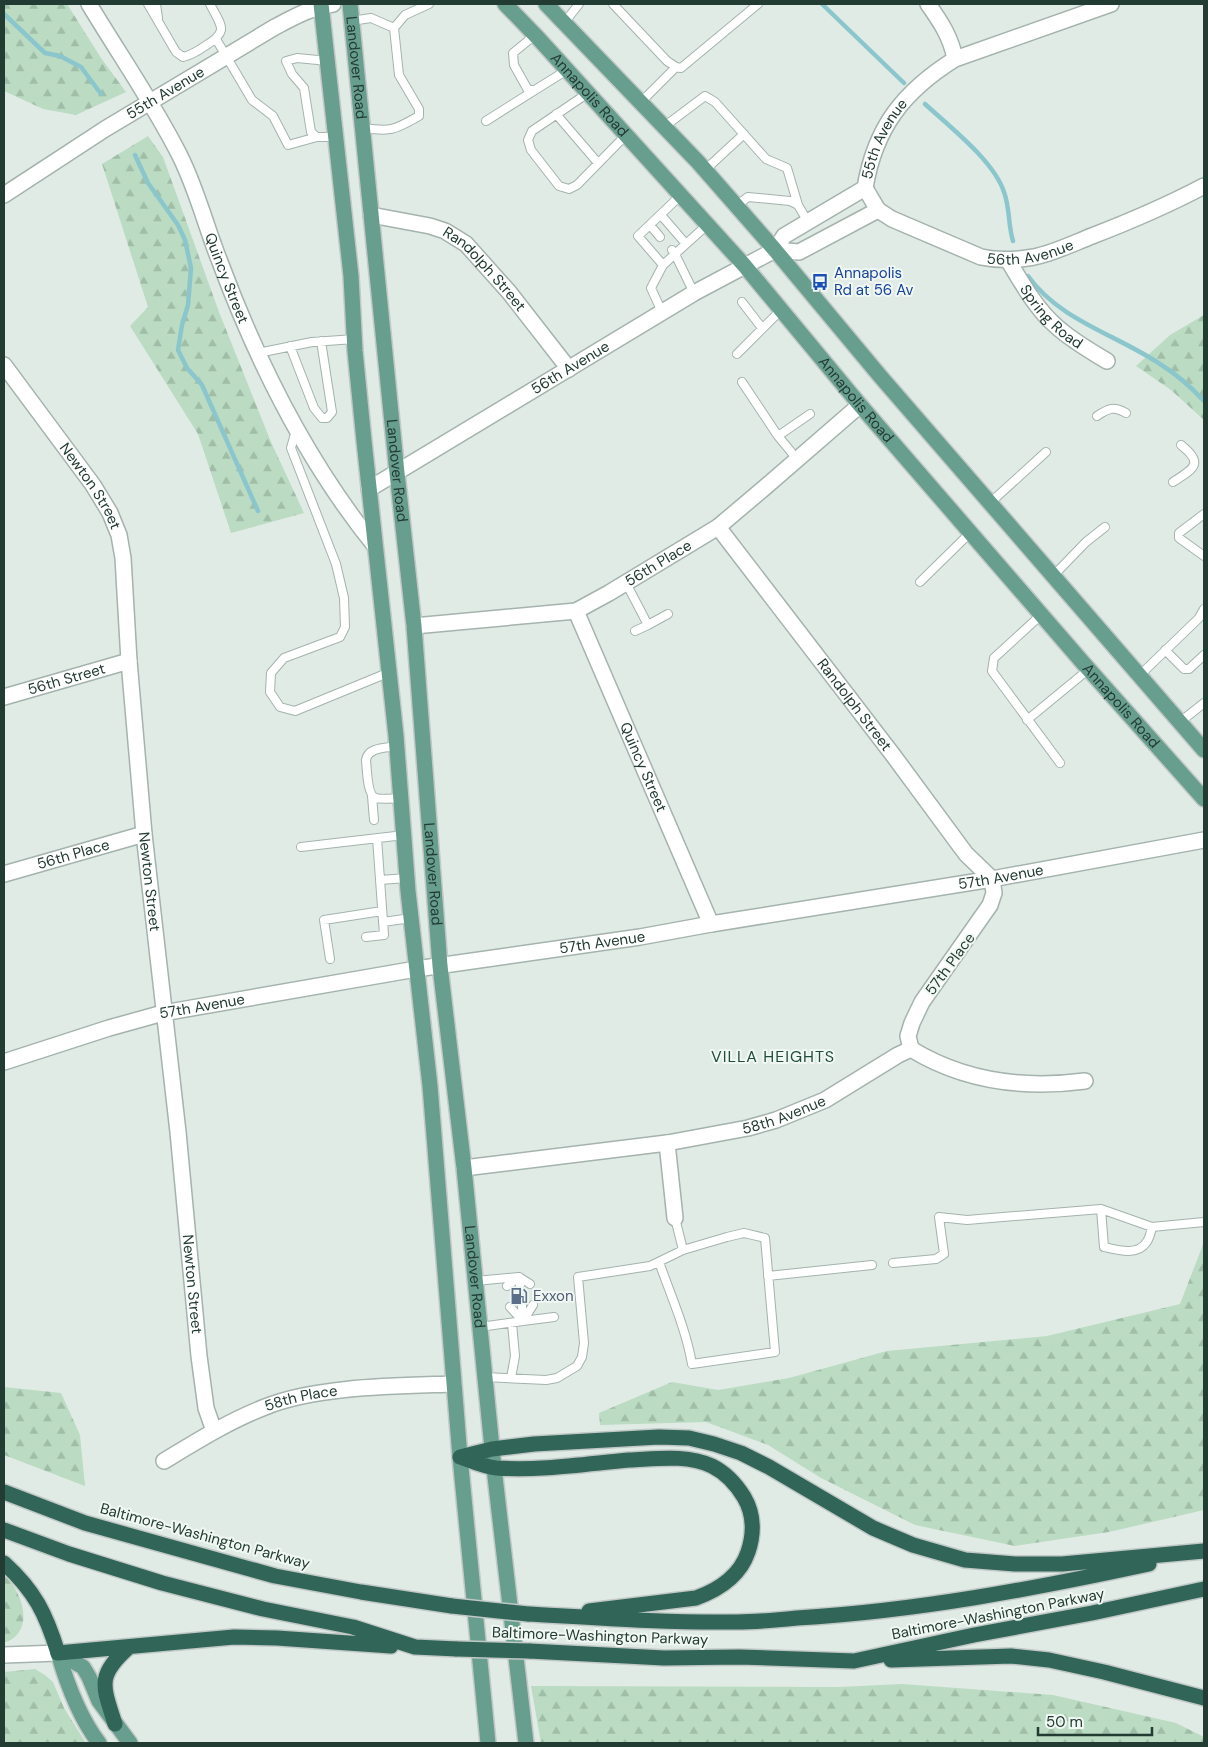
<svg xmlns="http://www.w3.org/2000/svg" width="1208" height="1747" font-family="'DM Sans',sans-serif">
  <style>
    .forest { fill: url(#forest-firs) }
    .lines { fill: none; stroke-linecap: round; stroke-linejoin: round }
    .stream { stroke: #8cc6cd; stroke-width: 4.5 }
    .service-casing { stroke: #a4b3ad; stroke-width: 10 }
    .minor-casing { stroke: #a4b3ad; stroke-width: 18 }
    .tertiary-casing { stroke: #a4b3ad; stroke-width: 18 }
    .primary-casing { stroke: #c1c8c6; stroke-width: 18 }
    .motorway-casing { stroke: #c1c8c6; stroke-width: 18 }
    .service { stroke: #fff; stroke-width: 8 }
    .minor { stroke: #fff; stroke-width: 15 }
    .tertiary { stroke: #fff; stroke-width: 15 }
    .primary { stroke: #689e8e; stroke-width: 15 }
    .motorway { stroke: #306558; stroke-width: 15 }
    .motorway-bridge-casing { stroke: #c1c8c6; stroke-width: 18; stroke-linecap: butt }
    .motorway-bridge { stroke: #306558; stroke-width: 15 }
    .labels { text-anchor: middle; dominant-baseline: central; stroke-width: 4; stroke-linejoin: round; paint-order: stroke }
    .street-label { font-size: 15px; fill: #223b33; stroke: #f1f8f4 }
    .transit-label { font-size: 15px; fill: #164399; stroke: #f1f8f4; text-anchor: start }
    .service-label { font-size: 15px; fill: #4e5e75; stroke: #f1f8f4; text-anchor: start }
    .neighbourhood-label { font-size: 16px; letter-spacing: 1px; fill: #1f4c3f; stroke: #f1f8f4 }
  </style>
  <defs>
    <pattern id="forest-firs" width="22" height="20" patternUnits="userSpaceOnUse" patternTransform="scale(1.25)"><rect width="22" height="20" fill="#bbdbc2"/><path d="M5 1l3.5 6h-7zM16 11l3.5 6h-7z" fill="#a0bda7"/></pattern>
  </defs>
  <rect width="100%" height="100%" fill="#e1ebe6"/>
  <!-- forest -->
  <path class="forest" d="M4 4H67L101 58 126 92 76 115 43 109 4 91Z
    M148 136 163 157 219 312 271 442 304 513 231 533 198 434 130 326 148 307 102 164Z
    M1204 315V420L1171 390 1136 366 1170 335Z
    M1204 1242V1510L1109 1532 1015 1546 915 1525 821 1478 768 1445 706 1422 600 1425 599 1413 672 1382 718 1390 789 1378 887 1351 1047 1336 1180 1304Z
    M4 1387 61 1393 80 1435 85 1486 4 1455Z
    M4 1575C23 1592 36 1632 4 1643Z
    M35 1669 45 1675 53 1682 64 1708 86 1743H4V1672Z
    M902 1684 1053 1695 1176 1723 1204 1737V1743H541L531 1686 839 1687Z"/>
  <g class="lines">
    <!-- stream -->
    <path class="stream" d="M822 4 904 83
      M4 14 45 53 60 56 81 67 101 94
      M925 104C949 126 994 161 1004 192 1010 208 1008 225 1013 241
      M135 155 148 183 178 225 185 240 191 268 188 305 182 325 178 350 187 368 202 385 258 511
      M1028 276C1059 320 1117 335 1160 364 1176 374 1191 387 1204 401"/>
    <!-- service casing -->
    <g class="service-casing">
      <path id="service" d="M148 4 176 52 183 57C191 55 198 51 205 46 230 31 221 26 210 4
        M156 4 158 18
        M613 4 667 61 676 67 681 68 758 4
        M351 21 371 18 394 28
        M564 23 579 4
        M535 35 513 53 514 65 528 90H535L567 70
        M216 39 252 100 273 116 288 145 317 137
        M328 61 297 58 286 61 292 74 304 88 311 132 317 137H336
        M588 93 532 131 528 140 531 150 559 186 569 189 577 185 626 135
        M641 102 676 67
        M556 114 598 163
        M486 121 535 90
        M665 126 705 96 715 102 766 159 787 168 798 205
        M363 128C392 132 394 130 419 116V109L399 75 394 28 405 15 429 4
        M705 170 744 134
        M736 206 748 197 790 201 798 205 808 222
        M661 215 686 244
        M650 225 660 237
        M672 250 675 254 707 225
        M663 265 675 254 694 293
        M742 302 762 328
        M662 312 651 288 663 265 638 236 681 195
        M290 346 314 408 322 418H327L332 412 321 341
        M258 353 312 342 355 339
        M737 354 781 310
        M742 382 778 436
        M1097 416C1109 408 1114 406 1126 413
        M296 430 291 448 336 564 344 598 345 627 340 637 284 658 271 673 270 692 280 707 295 711 390 672
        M797 459 778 436 810 414
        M1173 482C1193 469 1205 464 1181 445
        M991 502 1046 452
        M1204 514 1179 533V538L1204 556
        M1054 575 1086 542 1105 527
        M920 582 971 532
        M626 583 648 625 668 614
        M1042 614 994 658 992 671 1060 763
        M635 631 648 625
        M1165 650 1184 669H1189L1204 655
        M1140 675 1199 618 1204 609
        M1027 720 1089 669
        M1180 722 1204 703
        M397 746C386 748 368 747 366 760 367 769 367 796 376 798 383 800 393 798 401 798
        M372 796 374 820
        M301 847 404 835
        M380 880 407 878
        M383 922 411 918
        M366 937 384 935 377 838
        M330 959 324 920 382 911
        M1101 1209 1104 1247C1117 1250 1137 1256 1146 1243 1149 1239 1151 1232 1152 1227
        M675 1218 683 1250
        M893 1263 936 1259 944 1254 939 1217 967 1220 1101 1209 1152 1227 1204 1222
        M768 1276 872 1265
        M475 1281 519 1277 520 1285
        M507 1286 519 1277 530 1284
        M510 1307 523 1321
        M523 1321 554 1317
        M523 1321 533 1305
        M480 1327 523 1321 522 1306
        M485 1377 546 1380 557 1378 577 1366 582 1357 584 1343 578 1277 650 1266 683 1250 727 1237 744 1233 765 1238 775 1352 692 1364C686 1329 671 1296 659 1262
        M511 1378 515 1356 512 1323"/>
    </g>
    <!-- minor casing -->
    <g class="minor-casing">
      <g id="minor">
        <path id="s1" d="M89 4C119 54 154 104 180 156 197 190 206 227 220 262 258 364 307 462 375 546"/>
        <path d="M928 4C940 21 951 37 955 59"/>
        <path id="s2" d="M865 188 878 210 892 219 981 257C999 261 1016 260 1034 257 1054 253 1074 243 1092 236 1131 221 1168 205 1204 186"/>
        <path id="s3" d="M4 195 105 129 275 27C294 17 312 7 333 4"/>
        <path id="s4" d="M371 215 430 226 445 231 466 244 509 292 569 369"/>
        <path d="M775 250 799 252 878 210"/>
        <path id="s5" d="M1008 260C1022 283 1036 309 1056 326 1071 340 1089 350 1107 361"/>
        <path id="s6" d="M4 365 93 485 110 513 119 535 123 558 129 661 144 834 178 1132 199 1356 206 1408 214 1431"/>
        <path id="s7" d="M369 489 694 293 775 250 784 236 865 188C875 127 904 91 955 59L1111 4"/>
        <path id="s8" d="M718 527 893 755 966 854 992 879 994 893 990 905 922 1002 912 1023 908 1036 911 1049"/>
        <path id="s9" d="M576 611 711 924"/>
        <path id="s10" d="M414 626 576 611 609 593 718 527 763 489 860 405"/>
        <path id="s11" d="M4 697 129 661"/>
        <path id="s12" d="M4 874 144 834"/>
        <path id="s13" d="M4 1062 109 1028 163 1013 416 969"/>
        <path d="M667 1143 675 1218"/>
        <path id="s14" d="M464 1168 667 1143 748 1128 776 1120 825 1100 898 1055 911 1049C965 1082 1024 1089 1085 1081"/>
        <path id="s15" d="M164 1461C197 1441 229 1421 265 1407 317 1386 397 1386 454 1384"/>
        <path d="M4 1655 58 1653"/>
      </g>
    </g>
    <!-- tertiary casing -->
    <g class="tertiary-casing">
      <g id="tertiary">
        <path id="s16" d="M416 969 640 937 711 924 992 879 1204 840"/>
      </g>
    </g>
    <!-- primary casing -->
    <g class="primary-casing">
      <g id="primary">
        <path d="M321 4 351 276 355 351 364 441 396 736 408 891 430 1086 460 1457 488 1743"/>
        <path id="s17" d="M350 4 397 473 414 626 440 966 464 1168 494 1468 526 1743"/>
        <path id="s18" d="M505 4 538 38 744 265 860 405 1084 664 1204 799"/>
        <path d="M546 4 698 162 775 250 880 376 1204 750"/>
        <path d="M58 1653 83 1667 89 1677 99 1701 130 1743"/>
        <path d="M58 1653C67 1684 79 1717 99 1743"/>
      </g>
    </g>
    <!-- motorway casing -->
    <g class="motorway-casing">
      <path id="motorway" d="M460 1457 492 1449 534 1444 659 1437 689 1438 714 1444 741 1453 769 1467 873 1528 913 1545 965 1560 1015 1564H1062L1204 1551
        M460 1457C471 1461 485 1467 496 1468 540 1471 585 1464 629 1460 655 1459 687 1454 712 1466 726 1473 736 1484 744 1497 754 1514 754 1534 748 1552 740 1576 718 1590 696 1598L589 1611
        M4 1492 85 1523 275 1576 361 1592 452 1606
        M4 1530 69 1554 162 1583 263 1609 353 1627 415 1647 457 1649
        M4 1563C35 1591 46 1614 58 1653L234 1637 277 1638 391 1646
        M528 1614C598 1618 667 1623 737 1622 757 1622 777 1620 797 1618 916 1611 1033 1589 1149 1564
        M529 1651 664 1658 739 1657 854 1661 974 1635 1092 1613 1204 1589
        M891 1660 1011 1656 1049 1660 1104 1672 1204 1698
        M115 1724C103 1686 96 1676 129 1647"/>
    </g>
    <!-- service -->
    <use href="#service" class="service"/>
    <!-- minor -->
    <use href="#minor" class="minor"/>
    <!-- tertiary -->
    <use href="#tertiary" class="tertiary"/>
    <!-- primary -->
    <use href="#primary" class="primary"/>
    <!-- motorway -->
    <use href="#motorway" class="motorway"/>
    <!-- motorway-bridge casing -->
    <g class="motorway-bridge-casing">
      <path id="motorway-bridge" d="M452 1606 528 1614
        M457 1649 529 1651"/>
    </g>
    <!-- motorway-bridge -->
    <use href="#motorway-bridge" class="motorway-bridge"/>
  </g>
  <!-- icons -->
  <defs>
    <g id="bus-bare" transform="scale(1.35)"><path d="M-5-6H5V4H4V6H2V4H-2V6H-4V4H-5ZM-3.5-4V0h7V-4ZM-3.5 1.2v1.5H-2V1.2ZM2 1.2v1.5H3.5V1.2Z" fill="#1a4fb4" stroke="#f1f8f4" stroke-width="2.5" paint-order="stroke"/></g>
    <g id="fuel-bare" transform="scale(1.35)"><path d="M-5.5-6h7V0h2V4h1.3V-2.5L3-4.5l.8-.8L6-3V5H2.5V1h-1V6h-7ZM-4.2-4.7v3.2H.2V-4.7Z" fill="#5c6f8a" stroke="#f1f8f4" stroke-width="2.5" paint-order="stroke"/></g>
  </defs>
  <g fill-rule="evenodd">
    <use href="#bus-bare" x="820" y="282"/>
    <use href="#fuel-bare" x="519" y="1296"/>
  </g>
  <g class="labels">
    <!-- street labels -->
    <g class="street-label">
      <text stroke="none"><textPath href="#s17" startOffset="64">Landover Road</textPath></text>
      <text stroke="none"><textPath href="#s3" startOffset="191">55th Avenue</textPath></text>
      <text stroke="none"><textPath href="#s18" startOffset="124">Annapolis Road</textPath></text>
      <text stroke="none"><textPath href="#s7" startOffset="635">55th Avenue</textPath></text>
      <text stroke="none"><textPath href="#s2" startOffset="189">56th Avenue</textPath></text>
      <text stroke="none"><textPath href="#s4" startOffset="131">Randolph Street</textPath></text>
      <text stroke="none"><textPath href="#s1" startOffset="308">Quincy Street</textPath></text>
      <text stroke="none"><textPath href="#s5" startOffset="72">Spring Road</textPath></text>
      <text stroke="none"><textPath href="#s7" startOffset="235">56th Avenue</textPath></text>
      <text stroke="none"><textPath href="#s18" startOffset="529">Annapolis Road</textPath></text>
      <text stroke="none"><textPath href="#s17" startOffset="469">Landover Road</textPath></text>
      <text stroke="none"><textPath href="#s6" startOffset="149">Newton Street</textPath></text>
      <text stroke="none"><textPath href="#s10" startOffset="258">56th Place</textPath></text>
      <text stroke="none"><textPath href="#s11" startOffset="65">56th Street</textPath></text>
      <text stroke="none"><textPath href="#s8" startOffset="224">Randolph Street</textPath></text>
      <text stroke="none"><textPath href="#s18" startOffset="934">Annapolis Road</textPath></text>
      <text stroke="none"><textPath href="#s9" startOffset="170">Quincy Street</textPath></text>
      <text stroke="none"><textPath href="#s12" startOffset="72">56th Place</textPath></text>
      <text stroke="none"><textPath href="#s17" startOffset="874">Landover Road</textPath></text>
      <text stroke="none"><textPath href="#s16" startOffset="592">57th Avenue</textPath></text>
      <text stroke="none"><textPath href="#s6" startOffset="554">Newton Street</textPath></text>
      <text stroke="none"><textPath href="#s16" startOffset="188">57th Avenue</textPath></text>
      <text transform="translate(950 964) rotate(-54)">57th Place</text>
      <text stroke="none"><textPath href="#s13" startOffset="206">57th Avenue</textPath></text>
      <text stroke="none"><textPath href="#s14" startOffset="325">58th Avenue</textPath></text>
      <text stroke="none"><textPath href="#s17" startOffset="1279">Landover Road</textPath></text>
      <text stroke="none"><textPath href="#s6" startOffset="959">Newton Street</textPath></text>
      <text stroke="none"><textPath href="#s15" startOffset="152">58th Place</textPath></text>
      <text transform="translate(205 1536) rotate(15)">Baltimore-Washington Parkway</text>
      <text transform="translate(998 1614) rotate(-11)">Baltimore-Washington Parkway</text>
      <text transform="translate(600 1636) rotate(2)">Baltimore-Washington Parkway</text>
    </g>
    <!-- transit labels -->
    <g class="transit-label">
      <text x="834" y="273">Annapolis<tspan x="834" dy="17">Rd at 56 Av</tspan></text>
    </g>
    <!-- service labels -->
    <g class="service-label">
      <text x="533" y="1296">Exxon</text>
    </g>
    <!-- neighbourhood labels -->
    <g class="neighbourhood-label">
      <text x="773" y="1056">VILLA HEIGHTS</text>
    </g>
  </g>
  <!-- border -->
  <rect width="1208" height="1747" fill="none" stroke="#223b33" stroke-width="10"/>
  <!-- scale -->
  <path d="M1038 1727v8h114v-8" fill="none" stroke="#223b33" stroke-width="2.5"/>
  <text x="1046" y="1727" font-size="15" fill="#223b33" stroke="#f1f8f4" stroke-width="4" paint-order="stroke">50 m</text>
</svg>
